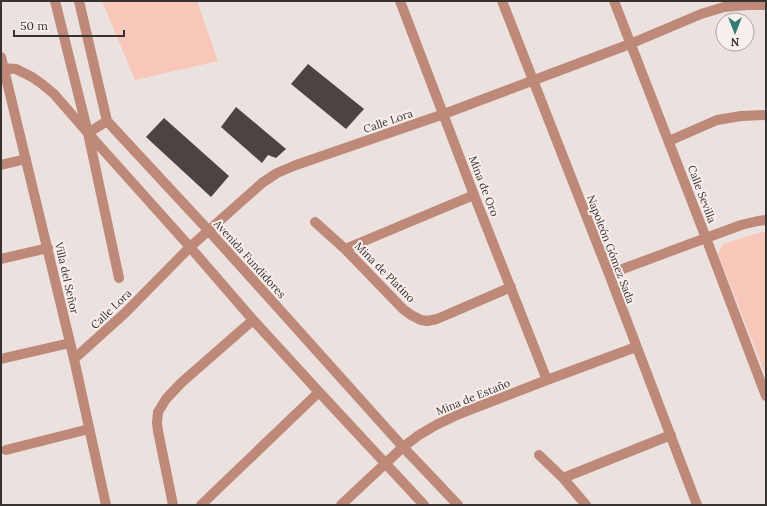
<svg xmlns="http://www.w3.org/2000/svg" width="767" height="506" font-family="Lora,serif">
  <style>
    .green { fill: #f7c7b9 }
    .building { fill: #4c4442 }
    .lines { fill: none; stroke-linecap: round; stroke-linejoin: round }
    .minor { stroke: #bf8979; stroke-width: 10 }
    .labels { text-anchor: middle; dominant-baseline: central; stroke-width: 4; stroke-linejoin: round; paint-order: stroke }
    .street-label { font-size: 11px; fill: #363331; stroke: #f8eeeb }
  </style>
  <rect width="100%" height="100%" fill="#ebe1de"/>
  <!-- green -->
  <path class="green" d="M102 1H197L218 61 135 80Z
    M766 231V376L718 254 723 244Z"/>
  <!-- building -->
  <path class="building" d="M308 64 364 109 346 129 291 84Z
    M236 107 286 149 276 158 268 155 262 163 221 127Z
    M164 118 229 176 211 197 146 137Z"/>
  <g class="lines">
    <!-- minor -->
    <path class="minor" d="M55 1 88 133 190 247 253 320 319 392 424 505
      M79 1 107 121 209 231 403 447 458 505
      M400 1 474 195 547 380
      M502 1 609 274 697 505
      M614 1 706 238 766 396
      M1 57 74 359 106 505
      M1 69 4 68 16 69 32 77 42 84 54 94 88 133 119 278
      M88 133 107 121
      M669 141 717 120 741 116 766 115
      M1 165 26 159
      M315 222 345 249 403 309 411 315 421 320 427 321 437 319 511 287
      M345 249 474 195
      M1 259 48 248
      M609 274 741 225 758 221 766 220
      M1 359 70 343
      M74 359 125 313 190 247 262 183 277 173 296 165 444 114 630 44 701 14 724 7 747 5H766
      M6 450 89 429
      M539 455 563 478 586 505
      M563 478 671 435
      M173 505 158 431 157 423 158 412 166 399 181 383 253 320
      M201 505 319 392
      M341 505 403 447 419 435 436 425 459 414 547 380 636 347"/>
  </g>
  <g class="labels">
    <!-- street labels -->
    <g class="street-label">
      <text transform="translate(388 121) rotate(-19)">Calle Lora</text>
      <text transform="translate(484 186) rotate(69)">Mina de Oro</text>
      <text transform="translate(702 194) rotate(69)">Calle Sevilla</text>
      <text transform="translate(611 249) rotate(69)">Napoleón Gómez Sada</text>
      <text transform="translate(250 259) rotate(48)">Avenida Fundidores</text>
      <text transform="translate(385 272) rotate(45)">Mina de Platino</text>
      <text transform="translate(67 278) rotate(77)">Villa del Señor</text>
      <text transform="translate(111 309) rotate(-44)">Calle Lora</text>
      <text transform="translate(473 397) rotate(-22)">Mina de Estaño</text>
    </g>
  </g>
  <!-- border -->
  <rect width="767" height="506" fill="none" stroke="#363331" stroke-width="4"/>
  <!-- north arrow -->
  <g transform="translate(735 32) rotate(180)"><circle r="19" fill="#f8eeeb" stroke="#aaa3a1"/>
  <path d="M0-3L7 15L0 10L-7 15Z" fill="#347b74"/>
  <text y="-6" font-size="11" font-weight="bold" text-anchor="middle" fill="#363331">N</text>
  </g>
  <!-- scale -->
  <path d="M14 30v6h110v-6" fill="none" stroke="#363331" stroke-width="2"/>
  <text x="20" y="30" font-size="12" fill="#363331" stroke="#f8eeeb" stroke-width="3" paint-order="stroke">50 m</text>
</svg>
